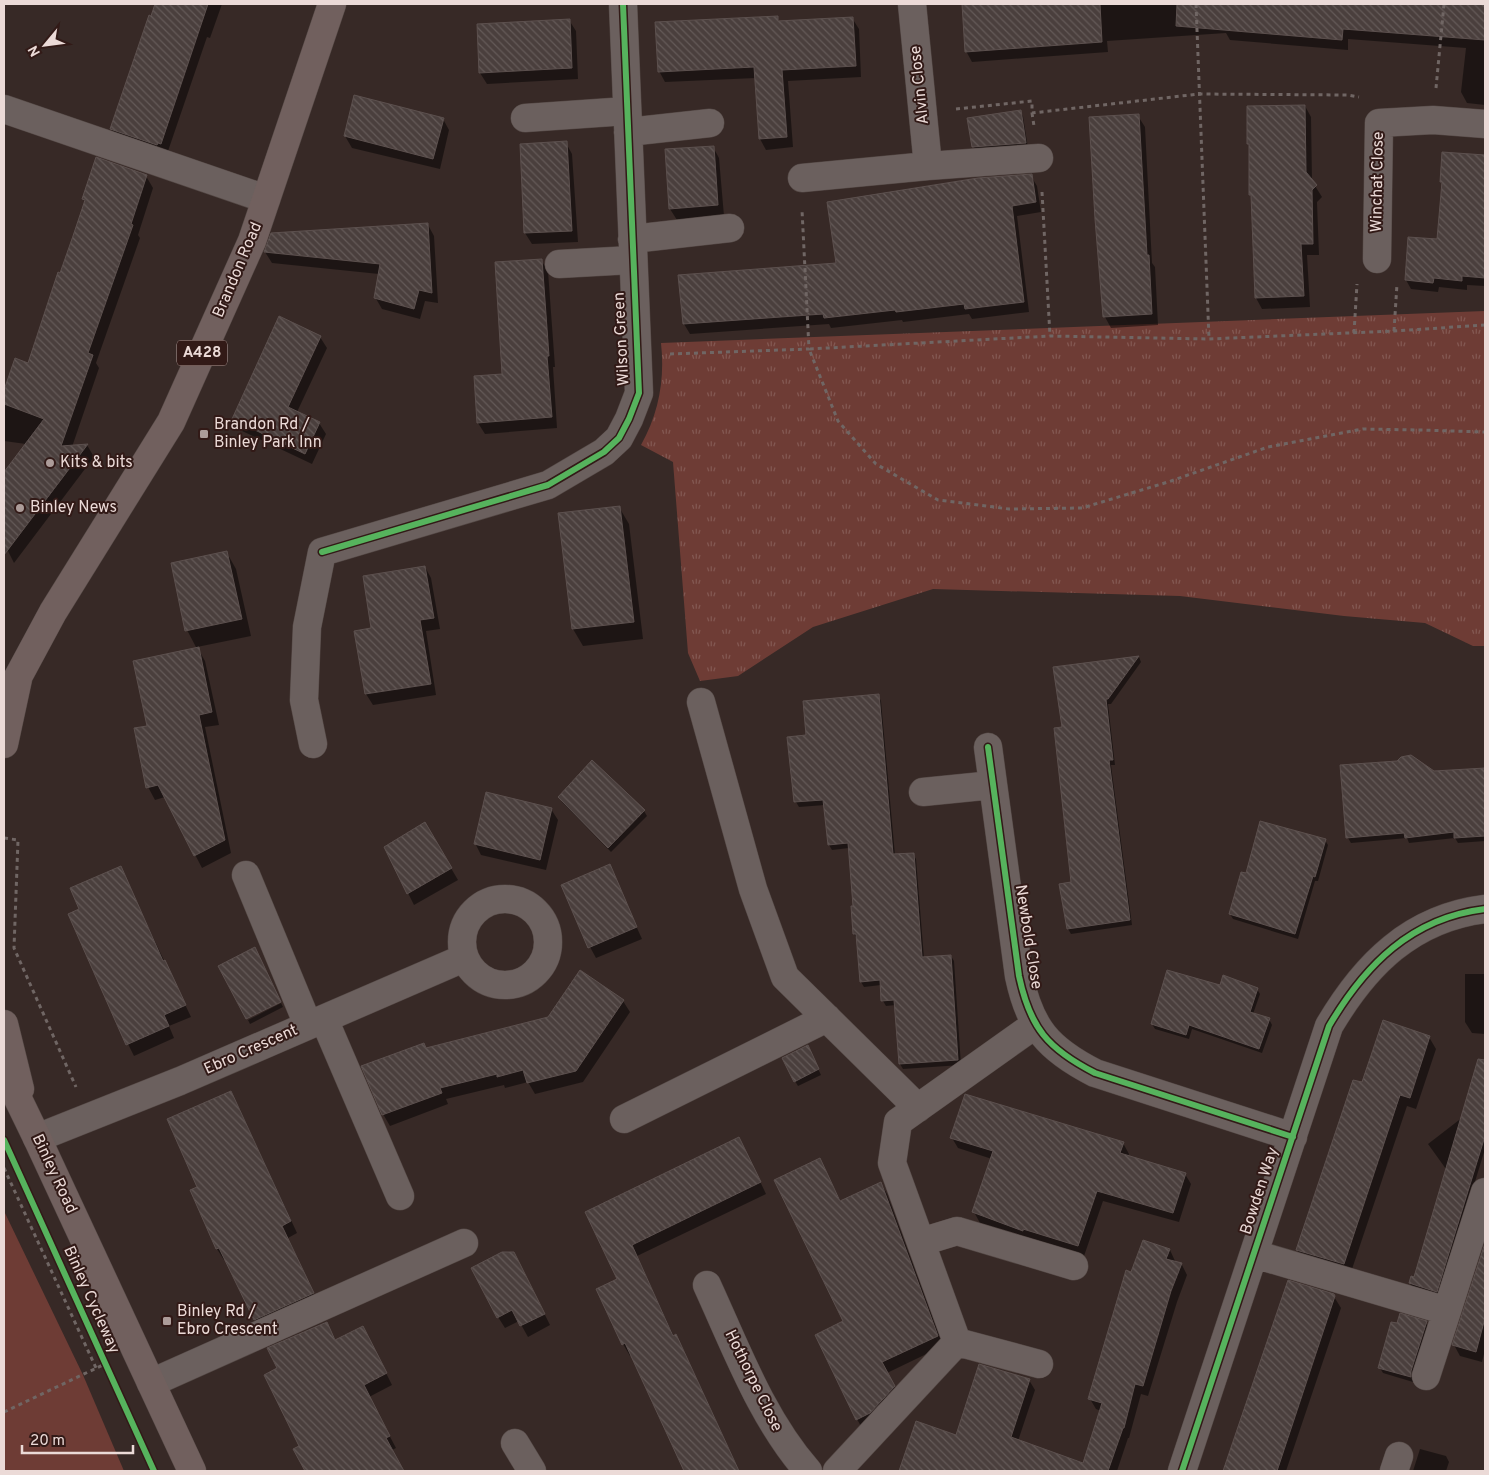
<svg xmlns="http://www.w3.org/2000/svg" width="1489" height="1475" font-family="Overpass,sans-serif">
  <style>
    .grass { fill: #6e3c35 }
    .park { fill: url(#park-tufts) }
    .shadow { fill: #0007 }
    .building { fill: url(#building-back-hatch); stroke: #5c504e }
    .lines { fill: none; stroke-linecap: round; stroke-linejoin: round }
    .minor-casing { stroke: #534744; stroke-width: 29 }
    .major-casing { stroke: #534744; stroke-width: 29 }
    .path { stroke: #706664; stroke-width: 3; stroke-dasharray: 4 4; stroke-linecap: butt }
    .minor { stroke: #6b605e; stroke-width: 28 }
    .major { stroke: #71605e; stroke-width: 28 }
    .cycleway-casing { stroke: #321a17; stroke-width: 9 }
    .cycleway { stroke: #56b35d; stroke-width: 6 }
    .poi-dot { fill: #ac9c99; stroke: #321a17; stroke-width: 2 }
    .labels { text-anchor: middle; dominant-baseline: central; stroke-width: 4; stroke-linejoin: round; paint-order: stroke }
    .shield { fill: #321a17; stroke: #b4a09d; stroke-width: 1 }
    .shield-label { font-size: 15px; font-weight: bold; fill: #ebdad7 }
    .street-label { font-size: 16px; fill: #ebdad7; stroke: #321a17 }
    .poi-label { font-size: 16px; fill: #ebdad7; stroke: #321a17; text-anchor: start }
  </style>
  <defs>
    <pattern id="park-tufts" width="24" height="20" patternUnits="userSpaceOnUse" patternTransform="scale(1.25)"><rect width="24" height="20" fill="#6e3c35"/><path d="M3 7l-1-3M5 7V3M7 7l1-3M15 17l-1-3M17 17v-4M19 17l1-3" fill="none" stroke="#835852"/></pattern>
    <pattern id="building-back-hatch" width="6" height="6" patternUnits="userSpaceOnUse" patternTransform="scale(1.25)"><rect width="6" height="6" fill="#4a3f3d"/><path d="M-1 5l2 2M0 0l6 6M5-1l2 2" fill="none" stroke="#645a58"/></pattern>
  </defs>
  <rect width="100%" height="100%" fill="#372926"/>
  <!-- grass -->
  <path class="grass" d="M4 1211 83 1375 124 1471H4Z"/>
  <!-- park -->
  <path class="park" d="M1485 311V646H1473L1425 623 1344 616 1180 596 933 589 813 627 738 676 700 681 688 653 673 462 641 445C659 413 665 379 661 343Z"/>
  <!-- shadow -->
  <path class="shadow" d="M156 4H222L210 38 207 37 167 154 118 140 111 129Z
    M963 4H1485V105L1467 103 1461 92 1466 48 1348 39V50L1230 40 1226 33 1107 41 1108 52 972 62 966 51Z
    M777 18 779 22 852 18 859 29 861 77 788 81 793 147 766 150 760 139 756 78 665 82 659 71Z
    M569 20 576 31 578 79 487 84 480 73Z
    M355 97 443 119 449 130 440 169 352 148 345 136Z
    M1305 106 1311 117 1312 181 1322 197 1317 202 1319 255H1307L1310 307 1262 309 1256 298 1252 198 1250 195 1251 147 1249 143Z
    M1020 111 1023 116 1028 148 977 152 974 147Z
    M1138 116 1145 127 1152 263 1155 267 1158 325 1111 328 1105 317Z
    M566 143 572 154 578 242 532 244 525 233Z
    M713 147 719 158 724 216 677 220 670 209Z
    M1443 153 1485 157V286L1467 285V290L1439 287 1438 292 1411 289 1406 280 1438 240 1443 185 1441 182Z
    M146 176 153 188 138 235 140 238 96 363 99 368 72 447 87 445 94 457 14 563 4 543V474L26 444 4 441V394L16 360 29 365 85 202 83 199Z
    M1031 176 1037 186 1041 212 1017 216 1029 312 972 319 969 314 903 322 902 320 831 328 829 324 690 334 684 324 680 276 837 264Z
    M428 225 434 236 438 303 425 301 420 319 382 309 375 297 379 274 272 263 265 252Z
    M541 260 548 271 555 367H553L557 428 485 434 478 423 504 375Z
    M320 337 327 348 297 412 319 423 326 434 312 464 240 430 234 419Z
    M619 507 629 524 643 639 583 646 573 629Z
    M227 553 236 569 251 636 197 647 205 661 219 725 205 727 231 853 202 868 165 797 155 800 148 787V727L197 649 187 630Z
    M425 567 431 578 440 629 426 631 436 695 373 705 366 694 356 632 373 629Z
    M1139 657 1141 662 1111 704H1108L1115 765H1111L1132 925 1071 934 1068 929 1061 885 1072 883 1063 728 1054 668Z
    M878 695 881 701 895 855 913 854 916 859 924 958 951 956 954 961 961 1065 903 1069 900 1064 896 1005 886 1006 883 1001 881 985 864 987 861 982 857 939 854 934V907L849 848 832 850 829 845 825 805 799 807 796 802 789 738 807 736Z
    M1485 769V841L1458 843 1455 838 1409 843 1407 838 1351 843 1348 838 1434 772Z
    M559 797 644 811 647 816 611 852 562 802Z
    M551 809 558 820 546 870 481 855 475 843Z
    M425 824 458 880 414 905 385 847Z
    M1325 840 1328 845 1318 881H1315L1298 939 1233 919 1230 914 1247 875Z
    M609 866 642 939 596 958 590 947Z
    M120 868 191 1017 169 1026 174 1038 134 1056 128 1044 70 914 81 910Z
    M1465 974H1485V1034L1472 1033 1465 1022Z
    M1220 987 1257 989 1260 994 1253 1014 1269 1019 1272 1025 1262 1053 1192 1029 1189 1039 1155 1029 1152 1024Z
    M623 1001 630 1012 583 1082 535 1094 528 1082 505 1088 504 1085 446 1099 448 1104 390 1126 383 1114 426 1050Z
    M281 1003 283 1007 250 1024 248 1020Z
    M1429 1037 1436 1049 1416 1109 1407 1106 1350 1275 1304 1261 1297 1250 1363 1084Z
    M810 1052 821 1075 798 1086 795 1081Z
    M1485 1100V1149L1440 1296 1413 1289 1410 1283 1415 1278 1446 1169 1428 1144Z
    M237 1104 297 1233 288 1238 319 1305 261 1331 225 1259 224 1260 217 1249 192 1191 199 1188Z
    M952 1138 1123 1143 1129 1154 1128 1157 1185 1174 1191 1184 1179 1222 1103 1201 1084 1256 1029 1239V1241L980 1223 974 1212 992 1159 958 1148Z
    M745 1150 766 1194 637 1256 674 1337 676 1336 682 1347 739 1471H685L632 1355 630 1356 623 1344 598 1289 619 1280 587 1212Z
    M825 1170 841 1202 881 1183 887 1194 943 1346 887 1373 900 1397 863 1430 857 1419Z
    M1143 1242 1170 1250 1175 1261 1174 1263 1182 1265 1187 1275 1177 1302 1148 1396 1141 1394 1129 1438H1128L1117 1471H902L901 1469 957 1436 1029 1380 1035 1390 1018 1441 1084 1463 1101 1411 1096 1409 1090 1399 1131 1273Z
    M1485 1247V1350L1482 1362 1460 1356 1454 1345Z
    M520 1265 550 1325 528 1337 519 1321 505 1328 498 1317Z
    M1289 1282 1333 1295 1341 1308 1286 1471H1225Z
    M326 1323 336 1341 369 1339 392 1385 369 1397 396 1448 392 1450 403 1471H306L295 1450 301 1447 279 1369Z
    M1426 1323 1429 1328 1413 1382 1383 1373 1380 1368Z
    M1420 1449 1446 1456 1449 1462 1446 1471H1413Z"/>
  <!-- building -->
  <path class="building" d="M155 4H208L161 144 158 143 157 145 110 129 149 15 151 16Z
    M962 4H1100L1102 42 965 52Z
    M1177 4H1485V40L1343 29 1342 40 1176 26Z
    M778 16V21L853 17 856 66 782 70 787 137 759 139 754 67 658 72 655 22Z
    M570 19 572 68 479 73 477 24Z
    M354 95 444 118 433 159 344 136Z
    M1305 105 1306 172 1317 185 1312 190 1313 244H1301L1304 296 1255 298 1251 195H1249V144H1247V106Z
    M1021 110 1026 143 972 147 967 118Z
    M1139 114 1147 255H1149L1152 314 1103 317 1095 219 1089 117Z
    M567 141 572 231 524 233 520 144Z
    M714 146 718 205 669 209 665 149Z
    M1442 152 1485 155V278L1462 276V281L1434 278 1433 283 1405 280 1408 237 1437 239 1442 182H1440Z
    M96 157 147 175 131 224 133 225 88 353 93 355 61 446 88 444 4 555V472L44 419 4 404V390L15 358 28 363 58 272 60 273 73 236 85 200 82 199Z
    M1032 174 1036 202 1012 206 1024 302 965 309 964 304 896 312 895 310 824 318 823 314 683 324 678 275 836 263 827 202 978 178Z
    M428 223 432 293 419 290 414 309 374 298 380 264 264 252 271 233Z
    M542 259 549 356H547L552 417 477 423 474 376 502 374 495 262Z
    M279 316 321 336 288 407 320 422 305 454 232 419Z
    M620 506 634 622 572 629 558 513Z
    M227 551 242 619 185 631 171 563Z
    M425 566 434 618 420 620 431 684 365 694 354 631 371 628 363 576Z
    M199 647 212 712 199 715 225 840 194 856 158 785 146 788 134 728 147 726 133 661Z
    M1139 656 1108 699H1106L1113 760H1109L1130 920 1067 929 1059 884 1071 882 1054 728 1062 727 1053 667Z
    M879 694 893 854 914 853 922 957 951 955 958 1060 899 1064 894 1000 881 1001 880 980 860 982 856 934H853L851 906H853L848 843 828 845 823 800 794 802 787 737 806 735 803 701Z
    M1411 755 1434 771 1485 768V836L1454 838V832L1405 838 1404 833 1346 838 1340 765 1397 761 1401 757Z
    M592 760 645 810 608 848 558 797Z
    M486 792 552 808 540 860 474 844Z
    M1260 821 1326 839 1315 877 1313 876 1295 934 1229 914 1241 872 1246 873Z
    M425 822 452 868 407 894 384 847Z
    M610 864 637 927 588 948 561 885Z
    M121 866 163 961 165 960 186 1005 164 1015 169 1026 126 1045 68 914 79 909 70 888Z
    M255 947 281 1002 246 1019 218 966Z
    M580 970 624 1000 576 1071 527 1083 523 1070 497 1077V1074L440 1088 442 1093 382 1115 361 1066 424 1043 426 1048 548 1017Z
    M1167 970 1220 985 1223 975 1258 988 1250 1012 1270 1018 1259 1049 1189 1025 1186 1035 1151 1024Z
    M1383 1020 1430 1036 1410 1098 1400 1095 1344 1264 1296 1250 1353 1080 1362 1082Z
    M808 1045 819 1069 794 1082 782 1058Z
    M1478 1059 1485 1060V1136L1437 1292 1409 1283 1411 1276 1414 1277Z
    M231 1091 291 1221 282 1226 314 1293 254 1320 219 1248 216 1249 190 1190 197 1187 167 1119Z
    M965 1094 1124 1142 1120 1153 1186 1173 1173 1213 1097 1191 1078 1246 1023 1229V1231L972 1212 993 1151 950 1138Z
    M739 1137 761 1182 632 1245 673 1336 676 1334 739 1471H684L625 1343 622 1345 596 1289 617 1279 585 1212Z
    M820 1158 840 1201 881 1182 938 1336 882 1362 895 1386 870 1413 856 1420 815 1335 843 1321 774 1180Z
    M1143 1240 1170 1249 1166 1259 1182 1263 1171 1291 1143 1386 1135 1384 1124 1428H1123L1108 1471H899L916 1421 956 1435 979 1364 1030 1379 1011 1437 1083 1463 1102 1403 1088 1399 1126 1270 1131 1272Z
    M1485 1243V1318L1476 1352 1452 1345Z
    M502 1252H514L545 1314 520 1326 512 1310 497 1318 471 1268Z
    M1288 1280 1334 1294 1335 1296 1277 1471H1223Z
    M1400 1313 1427 1321 1411 1371V1377L1378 1368 1391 1322 1397 1323Z
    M327 1322 335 1340 363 1326 387 1373 364 1385 390 1436 386 1438 404 1471H305L293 1449 299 1446 264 1375 277 1368 267 1348Z"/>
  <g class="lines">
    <!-- minor casing -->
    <g class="minor-casing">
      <path id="minor" d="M912 4 928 166 1039 158
        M4 109 266 199
        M525 118 627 111
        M628 132 710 123
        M802 178 928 166
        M632 239 730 228
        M1377 259 1379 123 1433 120 1485 124
        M559 264 632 260
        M701 702 753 889 785 977 918 1108
        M313 744 304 700 307 627 322 552 548 485 604 452 619 438 629 419 639 393 623 4
        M988 747 1019 976C1030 1028 1048 1049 1095 1073L1293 1137
        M923 792 993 785
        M246 875 308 1025
        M462 942a43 43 0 1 1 86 0a43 43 0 1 1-86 0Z
        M324 1019 400 1196
        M624 1119 827 1018
        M37 1138 180 1081 464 958
        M921 1242 957 1231 1074 1266
        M1254 1254 1447 1311 1426 1376
        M707 1285C736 1348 762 1419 808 1471
        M1447 1311 1485 1192
        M957 1342 892 1163 898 1122 1036 1024
        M151 1383 464 1243
        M515 1443 532 1471
        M837 1471 957 1342 1039 1364
        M1182 1471 1329 1026C1365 965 1411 918 1485 909
        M1394 1471 1399 1456"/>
    </g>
    <!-- major casing -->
    <g class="major-casing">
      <path id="major" d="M4 697 18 677 53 612 171 422 252 241 332 4
        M4 744 18 679
        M4 1024 20 1089
        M4 1070 37 1138 192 1471"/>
    </g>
    <!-- path -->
    <path class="path" d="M1196 4 1209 339
      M1436 88 1444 4
      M956 109 1032 101V113L1199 94 1348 95 1359 97
      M1032 113 1034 126
      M1042 192 1050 336
      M1485 325 1394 331 1209 339 1050 336 809 349 838 421 876 464 938 500 1009 509 1082 508 1168 482 1268 447 1363 429 1419 430 1485 432
      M1394 331 1397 284
      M1354 333 1357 284
      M670 354 809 349 802 210
      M4 838 18 840 14 948 76 1087
      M4 1168 96 1368
      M4 1412 105 1364"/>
    <!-- minor -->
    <use href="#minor" class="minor"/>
    <!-- major -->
    <use href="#major" class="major"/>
    <!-- cycleway casing -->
    <g class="cycleway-casing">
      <path id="cycleway" d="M322 552 548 485 604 452 619 438 629 419 639 393 623 4
        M988 747 1019 976C1030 1028 1048 1049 1095 1073L1293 1137
        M4 1140 154 1471
        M1182 1471 1329 1026C1365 965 1411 918 1485 909"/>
    </g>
    <!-- cycleway -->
    <use href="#cycleway" class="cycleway"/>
  </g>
  <!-- markers -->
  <g class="poi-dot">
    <rect x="199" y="429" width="10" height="10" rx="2.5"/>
    <circle cx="50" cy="463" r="5"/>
    <circle cx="20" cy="508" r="5"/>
    <rect x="162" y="1316" width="10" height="10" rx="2.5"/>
  </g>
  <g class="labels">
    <!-- shield labels -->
    <rect class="shield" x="177" y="340.5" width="50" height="25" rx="4"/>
    <g class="shield-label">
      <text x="202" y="353">A428</text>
    </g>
    <!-- street labels -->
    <g class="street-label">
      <text transform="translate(920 85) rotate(-96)">Alvin Close</text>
      <text transform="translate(1378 182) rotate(-89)">Winchat Close</text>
      <text transform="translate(238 270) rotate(-67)">Brandon Road</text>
      <text transform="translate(622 339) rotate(-93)">Wilson Green</text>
      <text transform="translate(1028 937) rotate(81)">Newbold Close</text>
      <text transform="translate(251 1050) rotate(-24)">Ebro Crescent</text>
      <text transform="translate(54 1174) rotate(65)">Binley Road</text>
      <text transform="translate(1260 1191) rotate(-72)">Bowden Way</text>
      <text transform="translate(91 1300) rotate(66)">Binley Cycleway</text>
      <text transform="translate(753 1381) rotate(64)">Hothorpe Close</text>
    </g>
    <!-- poi labels -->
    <g class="poi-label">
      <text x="214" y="425">Brandon Rd /<tspan x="214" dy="18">Binley Park Inn</tspan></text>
      <text x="60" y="463">Kits &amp; bits</text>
      <text x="30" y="508">Binley News</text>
      <text x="177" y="1312">Binley Rd /<tspan x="177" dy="18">Ebro Crescent</tspan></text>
    </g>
  </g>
  <!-- border -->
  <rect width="1489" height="1475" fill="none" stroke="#ebdad7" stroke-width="10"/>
  <!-- north arrow -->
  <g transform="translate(45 45) rotate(241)" stroke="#321a17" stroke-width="4" paint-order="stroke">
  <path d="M0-4L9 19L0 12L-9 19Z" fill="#ebdad7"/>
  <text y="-8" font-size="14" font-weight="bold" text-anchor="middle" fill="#ebdad7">N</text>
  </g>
  <!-- scale -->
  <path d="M22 1445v8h111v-8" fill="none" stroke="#ebdad7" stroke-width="2.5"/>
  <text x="30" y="1445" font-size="15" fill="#ebdad7" stroke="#321a17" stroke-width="4" paint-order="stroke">20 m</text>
</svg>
